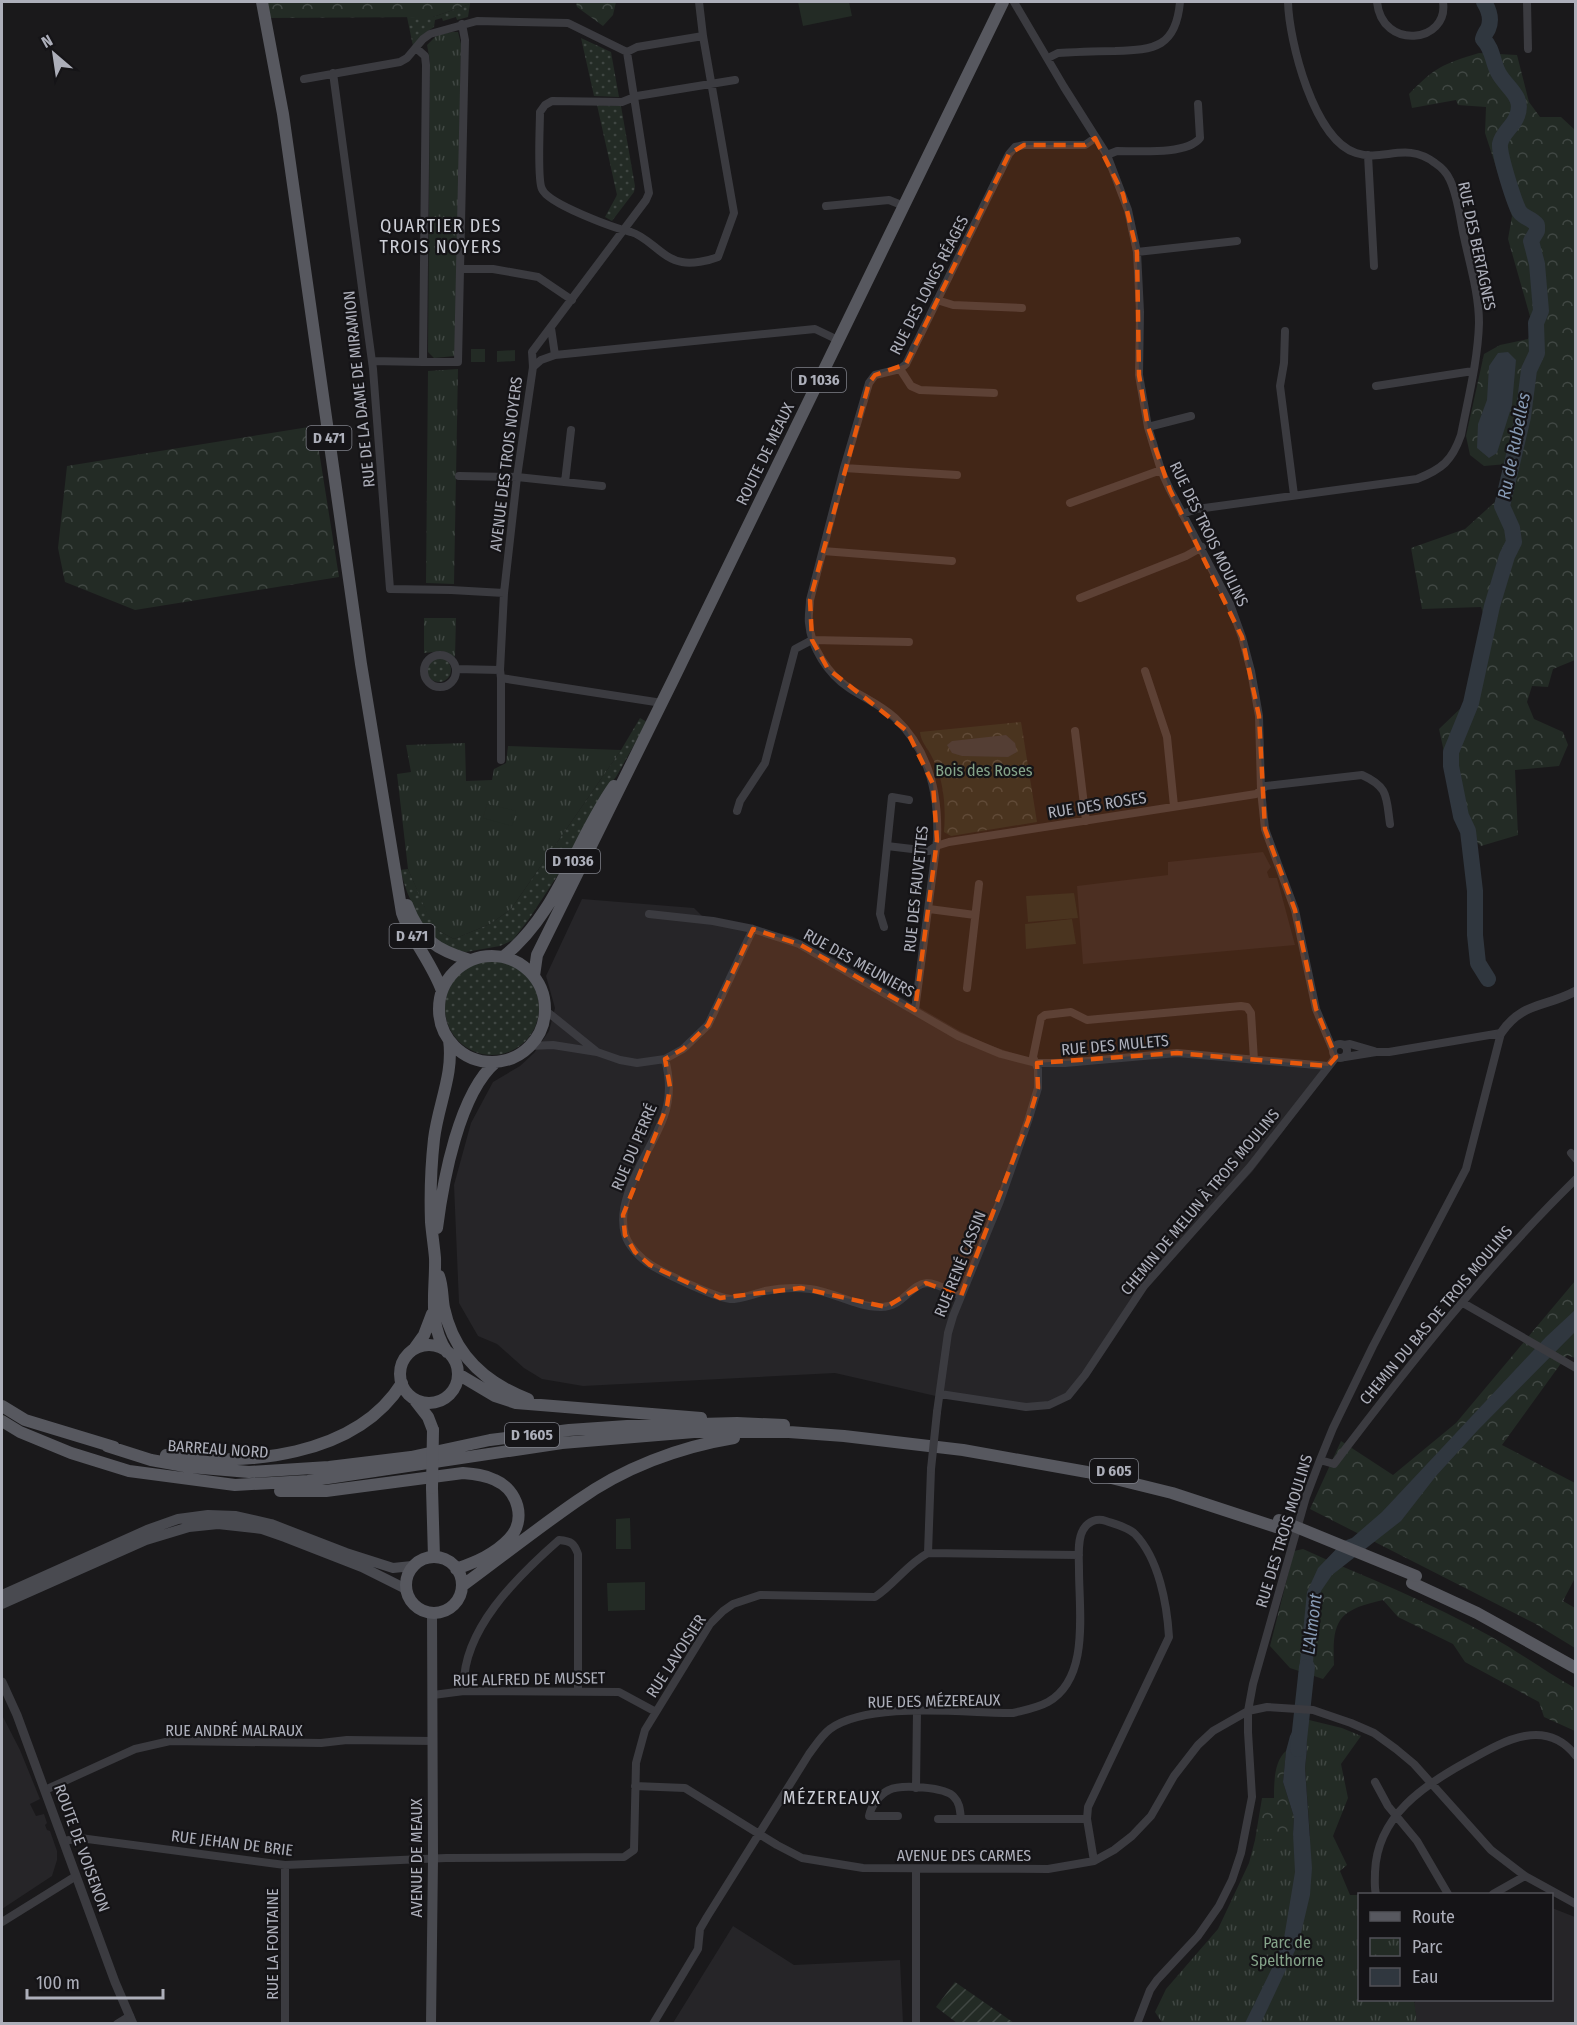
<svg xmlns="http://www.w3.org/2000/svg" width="1577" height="2025" font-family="'Fira Sans Condensed',sans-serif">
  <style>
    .built { fill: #262528 }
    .grass { fill: url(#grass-dots) }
    .forest { fill: url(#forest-crowns) }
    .park { fill: url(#park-tufts) }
    .garden { fill: url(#garden-furrows) }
    .pitch { fill: #232b25 }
    .water { fill: #30373f }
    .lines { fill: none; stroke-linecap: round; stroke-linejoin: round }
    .river { stroke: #30373f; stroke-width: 16 }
    .minor { stroke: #3b3b40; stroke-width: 8 }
    .tertiary { stroke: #3b3b40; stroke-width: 9 }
    .secondary { stroke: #494a50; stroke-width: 10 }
    .primary { stroke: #57585f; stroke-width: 12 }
    .minor-bridge { stroke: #3b3b40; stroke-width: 8 }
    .primary-bridge { stroke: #57585f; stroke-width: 12 }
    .marked { fill: #e8590c; fill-opacity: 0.2; stroke: #e8590c; stroke-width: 4.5; stroke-dasharray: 12 8; stroke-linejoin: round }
    .labels { text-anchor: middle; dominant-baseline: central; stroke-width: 4.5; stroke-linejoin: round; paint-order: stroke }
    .shield { fill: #151417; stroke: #7f8089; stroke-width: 1.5 }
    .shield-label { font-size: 15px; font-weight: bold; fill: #adafba }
    .street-label { font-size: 16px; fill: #adafba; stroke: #151417 }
    .park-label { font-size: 16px; fill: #85a48a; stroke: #151417 }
    .neighbourhood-label { font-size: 18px; letter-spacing: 1.5px; fill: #cdcfd7; stroke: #151417 }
    .water-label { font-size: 18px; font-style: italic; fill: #8699b3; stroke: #151417 }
  </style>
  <defs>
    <pattern id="grass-dots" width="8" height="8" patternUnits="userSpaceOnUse" patternTransform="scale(1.5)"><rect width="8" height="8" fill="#232b25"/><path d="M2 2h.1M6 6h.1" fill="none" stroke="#404743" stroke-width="1.8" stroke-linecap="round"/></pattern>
    <pattern id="forest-crowns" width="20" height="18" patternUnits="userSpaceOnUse" patternTransform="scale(1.5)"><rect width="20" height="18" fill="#232b25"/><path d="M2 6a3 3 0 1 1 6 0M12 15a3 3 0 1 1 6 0" fill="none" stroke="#404743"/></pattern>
    <pattern id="park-tufts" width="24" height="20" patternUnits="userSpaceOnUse" patternTransform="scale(1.5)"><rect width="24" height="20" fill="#232b25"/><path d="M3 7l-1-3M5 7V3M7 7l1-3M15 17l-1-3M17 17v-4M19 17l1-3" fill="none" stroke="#404743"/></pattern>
    <pattern id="garden-furrows" width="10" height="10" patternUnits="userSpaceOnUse" patternTransform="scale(1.5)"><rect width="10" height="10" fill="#232b25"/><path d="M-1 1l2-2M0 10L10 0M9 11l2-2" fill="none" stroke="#404743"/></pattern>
  </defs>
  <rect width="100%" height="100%" fill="#1a191b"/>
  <!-- built -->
  <path class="built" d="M1263 852 1271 867 1267 872 1269 878H1277L1295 945 1083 964 1077 886 1168 875V862Z
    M582 899 694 908 702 916 792 936 834 958 958 1030 986 1044 1034 1060 1177 1052 1330 1063 1282 1133 1252 1172 1144 1289 1086 1377 1049 1408 940 1397 835 1373 583 1386 542 1379 524 1368 497 1344 478 1336 459 1303 454 1185 471 1123 493 1082 520 1066 534 1053 549 1031 555 1008 546 976Z
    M2 1715 20 1750 40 1799 30 1804 36 1816 44 1814 47 1823 45 1825 47 1830 50 1831 57 1851V1860L52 1876 2 1909Z
    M1552 1908 1575 1917V2023H1417L1414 2003 1417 2000H1552Z
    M733 1926 794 1965 900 1960 903 2023H673Z"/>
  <!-- grass -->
  <path class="grass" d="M470 4 468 17 457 20 456 17 443 21 442 18 435 20 434 27 425 33 413 46 407 17H433Z
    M581 38 611 52 619 97 594 96Z
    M597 105 621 106 635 186 634 192 612 221 605 217 617 195Z
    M427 670a12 12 0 1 1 24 0a12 12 0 1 1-24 0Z
    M640 718 647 722 616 777 605 790 567 861 529 919 513 940 500 946 466 952 449 949 431 936 418 917 407 892 400 870 408 869 427 912 439 931 454 939 490 924 511 909 621 750Z
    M445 1008a47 47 0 1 1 94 0a47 47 0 1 1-94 0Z"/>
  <!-- forest -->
  <path class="forest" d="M264 2H470V4L433 17 268 18Z
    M576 2H616L613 15 603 26 577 7Z
    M1479 53 1517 55 1529 102 1540 117H1561L1575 130V660L1553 669 1548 687 1532 686 1527 702 1534 719 1563 732 1568 745 1559 766 1515 770 1518 835 1481 846 1460 825 1439 729 1463 706 1485 619 1481 607 1422 609 1411 548 1465 529 1496 501 1507 464 1484 466 1470 455 1466 436 1484 354 1500 345 1528 339 1533 327 1508 239 1512 216 1485 133 1486 107 1458 105 1456 100 1412 108 1409 94C1435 67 1443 64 1479 53Z
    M315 426 339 577 135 610 65 582 58 548 67 466Z
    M1021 722 1037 822 951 836 944 832C946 806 944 780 932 757 928 748 921 743 920 732Z
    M1575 1281V1358L1567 1355 1502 1445 1575 1483V1578L1563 1601 1575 1608V1648L1534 1623 1310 1509 1341 1441 1393 1475 1456 1423Z
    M1303 1549C1365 1577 1430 1602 1490 1636 1519 1652 1546 1672 1575 1688V1731L1544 1717 1539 1702 1465 1662 1453 1644 1398 1617 1383 1600C1338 1610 1332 1620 1334 1665L1323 1679 1290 1668 1270 1646 1294 1551Z
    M1286 1751 1283 1782 1294 1817 1293 1834 1295 1872 1219 2024 1273 1854 1255 1840 1262 1798H1274C1274 1783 1274 1761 1286 1751Z"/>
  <!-- park -->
  <path class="park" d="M452 32H458L461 44 456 353 455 356 434 358 428 352 430 61 427 45 437 35Z
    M458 369 454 584 426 583 428 371Z
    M424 618H456L455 657 443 651 424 653Z
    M465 743 466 781 492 780 494 769 506 763 508 746 621 750 511 909 490 924 454 939 439 931 427 913 408 869 397 774 411 772 406 745Z
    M1305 1719 1342 1728 1361 1736 1341 1764 1348 1798 1333 1836 1347 1865 1340 1871 1350 1895H1359L1360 2000H1414L1417 2023 1163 2024 1155 2012 1166 1989 1218 1929 1249 1863 1255 1840 1310 1836 1305 1768 1307 1749Z"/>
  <!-- garden -->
  <path class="garden" d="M955 1982 1014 2023H957L936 2007Z"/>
  <!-- pitch -->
  <path class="pitch" d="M798 2H849L852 16 803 26Z
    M471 349H485V362H471Z
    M515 350V361L497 362V351Z
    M487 804 516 811 512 826 483 818Z
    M1074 893 1078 918 1028 922 1026 896Z
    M1072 919 1076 944 1026 949 1025 924Z
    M630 1518 631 1549H616V1519Z
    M645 1582V1610L608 1611 607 1583Z"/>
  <!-- water -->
  <path class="water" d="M1508 352 1516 360 1512 405 1497 453 1489 458 1477 448 1478 424 1487 400 1489 366 1498 353Z
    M1006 735 1015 743 1017 752 1008 757 962 756 952 753 947 745 952 741Z
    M1575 1310V1332L1478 1430 1436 1476 1401 1521 1332 1575 1321 1591 1314 1640 1313 1666 1307 1689 1300 1691 1298 1681 1307 1592 1318 1568 1344 1541 1352 1538 1382 1512 1546 1337Z
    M1295 1726 1305 1728 1307 1749 1305 1768 1312 1868 1310 1895 1299 1942 1261 2023H1245L1272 1968 1284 1938 1295 1872 1293 1834 1294 1817 1283 1782 1286 1751 1290 1736Z"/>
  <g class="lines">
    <!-- river -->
    <path class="river" d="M1484 2C1489 10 1492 20 1488 29 1486 32 1484 35 1483 39 1493 49 1492 60 1498 72 1506 88 1525 96 1517 116 1513 127 1502 133 1500 144 1499 155 1514 201 1519 211 1523 218 1532 218 1537 225V231L1531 241 1537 264 1541 311 1536 323 1537 353 1529 370 1523 417 1502 506 1512 528 1514 542 1507 556 1492 606 1471 703 1451 752V766L1461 816 1468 831 1475 891V935L1478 963 1488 979
      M1298 1749 1307 1667"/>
    <!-- minor -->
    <path class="minor" d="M699 2 703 36 734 213 718 257C708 261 692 264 682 262 662 259 649 237 631 232 614 228 548 204 542 189 537 180 540 126 540 112L545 105 552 101 622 102 637 96 735 80
      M1014 2 1064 87 1107 155 1128 210 1137 252 1140 312 1139 375 1148 427 1161 470 1170 490 1230 604 1242 637 1251 671 1259 716 1261 790 1265 829 1295 910 1316 1009 1333 1050
      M1377 2C1382 51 1449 43 1443 2
      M1527 2 1528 49
      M416 48 425 56 426 65 423 362H458L465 40 462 24
      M627 52 637 47 703 36
      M1048 58 1058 53C1077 52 1096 51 1115 51 1155 50 1176 47 1180 2
      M333 73 373 369 390 589 451 590 504 593
      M304 79 400 62 407 58 423 39 430 34 477 21 568 23 627 52 649 193 646 200 532 352 533 367 517 477 504 593 500 670 501 678 662 703
      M1107 155 1117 151C1139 151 1187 155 1200 138L1198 104
      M1368 155 1374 266
      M826 206 889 200 904 206
      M1137 252 1237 241
      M461 269H493L538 277 572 300
      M937 300 953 305 1022 308
      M551 328 555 355
      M1285 331 1284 363 1280 386 1294 495
      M372 361 423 362
      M533 367 541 360 555 355 815 329 838 340
      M900 369 911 386 920 390 994 393
      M1376 386 1473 371
      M1148 427 1191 416
      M844 468 957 475
      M459 476 517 477 602 486
      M565 482 571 430
      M1070 503 1161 470
      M1182 514 1197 509 1417 479C1442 469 1452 461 1461 435 1468 399 1478 360 1479 323 1479 294 1470 265 1464 237 1460 219 1458 197 1450 180 1447 173 1441 167 1435 163 1406 141 1384 162 1356 153 1314 140 1289 41 1288 2
      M823 551 952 561
      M1080 598 1186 556 1202 547
      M812 640 909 642
      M424 671a16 16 0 1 1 32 0a16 16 0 1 1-32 0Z
      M456 669 500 670
      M1145 671 1167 737 1174 806
      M501 678V760
      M1075 731 1086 821
      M737 811 740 801 765 763 795 649 812 640
      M887 846 929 851 936 846 949 842 1256 794 1266 786 1362 775C1389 787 1386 797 1390 824
      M929 909 975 915
      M649 914 713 921 753 929 799 944 958 1036 1001 1054 1036 1063H1065L1177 1053 1328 1066
      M884 927 880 914 892 797 909 800
      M967 988 979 884
      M545 1010 596 1051
      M915 1010 937 840C939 795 930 751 895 718 881 705 864 698 849 688 828 674 811 648 809 623 808 616 810 607 810 600L844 468 869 383 875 375 900 369 906 364 1009 154 1015 147 1024 145H1085L1095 138
      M1333 1051a7 7 0 1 1 14 0a7 7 0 1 1-14 0Z
      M1344 1045 1350 1044 1374 1051
      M529 1046 553 1045 597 1052 620 1060 637 1063 665 1059 683 1049 708 1025 753 929
      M665 1059C670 1078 671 1097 664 1116 652 1150 614 1198 625 1234 628 1246 641 1259 651 1265 664 1273 721 1301 734 1299 744 1298 755 1294 765 1291 779 1288 795 1287 810 1289 834 1292 856 1307 880 1307 903 1308 910 1284 927 1283 938 1283 951 1292 961 1296
      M1571 1153 1576 1159
      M1463 1303 1576 1368
      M940 1394 1026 1407 1049 1405 1068 1396 1085 1375 1144 1286 1250 1167 1336 1057
      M937 1412 948 1333 953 1316 1000 1201 1028 1121 1038 1088V1069L1033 1057 1041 1018 1045 1015 1071 1012 1087 1020 1241 1006 1247 1007 1251 1013 1254 1060
      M1320 1460 1334 1464C1409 1365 1487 1266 1576 1179
      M928 1553 931 1469
      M464 1691C460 1631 518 1576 559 1540 571 1541 574 1543 578 1554V1691
      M433 1695 464 1691 619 1692 656 1712
      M1375 1782 1388 1806 1417 1841 1448 1894
      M635 1786 685 1788 777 1845 802 1858 863 1868 1048 1869 1094 1861 1114 1850 1132 1836 1151 1816 1174 1776 1198 1745 1213 1731 1248 1711 1267 1707 1313 1710 1351 1723 1374 1733 1396 1749 1414 1764 1491 1850 1525 1876 1576 1904
      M916 1788 917 1711
      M45 1790 135 1749 170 1741 321 1743 347 1740 433 1741
      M898 1816H869C871 1806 880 1794 889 1790 901 1784 946 1787 954 1797 960 1803 960 1811 961 1819
      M938 1819H1087
      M64 1841 80 1838 285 1865 446 1858 624 1857 634 1850 636 1763 645 1730 710 1624 723 1611 733 1604 760 1595 875 1597C895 1584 907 1564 928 1553L1079 1555
      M1376 1894C1374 1887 1375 1880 1375 1872 1377 1816 1424 1785 1468 1761 1502 1742 1545 1716 1576 1756
      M1493 1894 1525 1876
      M2 1922 76 1876
      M117 2024 130 2016
      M285 2024V1865
      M653 2024 698 1949 700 1929 707 1917 809 1754C815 1746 822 1735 830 1729 869 1701 964 1713 1013 1713 1025 1710 1037 1708 1048 1702 1090 1678 1079 1612 1079 1570 1079 1558 1077 1540 1083 1530 1088 1521 1097 1518 1106 1521 1115 1524 1128 1527 1135 1534 1159 1559 1167 1604 1169 1637L1088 1807 1087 1819 1094 1861
      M916 2024V1869
      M1137 2024 1150 1990 1157 1980 1198 1936 1219 1906 1232 1880 1241 1853 1252 1797 1248 1732V1711L1253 1684 1306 1497 1320 1460 1333 1428 1373 1346 1466 1169 1501 1033 1389 1052H1376L1345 1057"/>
    <!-- tertiary -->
    <path class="tertiary" d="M1501 1033C1523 1001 1545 1008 1576 991
      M2 1682 17 1715 115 1982 133 2024"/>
    <!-- secondary -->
    <path class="secondary" d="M2 1595 147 1530 178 1519 208 1515 236 1516 271 1524 346 1553 393 1568 412 1566
      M2 1604 146 1540 189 1527 218 1524 262 1529 285 1537 362 1567 406 1589
      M431 2024 433 1859 432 1613"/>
    <!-- primary -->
    <path class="primary" d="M262 2 283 114 361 664 402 913C412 941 432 963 442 991
      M407 905C420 939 436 950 470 960
      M439 1009a53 53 0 1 1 106 0a53 53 0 1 1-106 0Z
      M503 957C558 914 575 841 614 786
      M534 976 537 955 672 682 1003 2
      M437 1228C443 1181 459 1093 496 1062
      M439 1276C443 1287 442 1298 444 1308 454 1355 485 1383 528 1399
      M400 1374a29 29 0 1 1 58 0a29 29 0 1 1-58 0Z
      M414 1349 424 1335 432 1314
      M447 1352C427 1323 436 1290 435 1258 434 1246 432 1234 431 1222 430 1194 431 1166 434 1139 438 1105 454 1074 449 1040
      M458 1374 495 1396 516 1403 701 1418
      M414 1399 428 1417 433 1430
      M2 1406 25 1420 114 1447
      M2 1421 20 1432 71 1453 129 1471 235 1485 308 1481 562 1443 694 1432H789L844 1436 963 1450 1087 1472 1172 1493 1276 1527
      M107 1446 151 1460 190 1467 249 1472 329 1467 411 1457 490 1440 569 1430 627 1426 737 1423 784 1425
      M166 1455C244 1467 356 1457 402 1383
      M432 1488 434 1557
      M280 1491H326L463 1473C474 1474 485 1475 495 1480 518 1490 527 1520 509 1539 495 1554 476 1562 456 1569
      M406 1585a28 28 0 1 1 56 0a28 28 0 1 1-56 0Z
      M1412 1583 1477 1613 1576 1668
      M462 1586C500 1558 538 1528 577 1501 623 1468 679 1447 734 1438"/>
    <!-- minor-bridge -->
    <path class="minor-bridge" d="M931 1469 937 1412"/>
    <!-- primary-bridge -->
    <path class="primary-bridge" d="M432 1488 433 1430
      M1279 1520 1416 1576"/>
  </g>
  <!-- marked area -->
  <path class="marked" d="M1095 138 1123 194 1137 252 1139 375 1148 427 1170 490 1242 637 1259 716 1265 829 1295 910 1316 1009 1336 1057 1328 1066 1177 1053 1037 1063 1038 1088 1028 1121 961 1296 926 1283 886 1307 801 1288 720 1298 650 1265 635 1252 625 1235 623 1215 667 1106 670 1087 665 1059 683 1049 708 1025 753 929 799 944 915 1010 937 840 933 784 907 731 828 669 812 640 810 600 869 383 875 375 906 364 1009 154 1024 145H1085Z"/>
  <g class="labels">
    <!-- shield labels -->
    <g class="shield">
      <rect x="792" y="368" width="54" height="24" rx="4.5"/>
      <rect x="306.5" y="426" width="45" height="24" rx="4.5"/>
      <rect x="546" y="849" width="54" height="24" rx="4.5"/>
      <rect x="389.5" y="924" width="45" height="24" rx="4.5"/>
      <rect x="505" y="1423" width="54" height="24" rx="4.5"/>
      <rect x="1090" y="1459" width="48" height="24" rx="4.5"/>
    </g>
    <g class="shield-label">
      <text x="819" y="380">D 1036</text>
      <text x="329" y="438">D 471</text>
      <text x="573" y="861">D 1036</text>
      <text x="412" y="936">D 471</text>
      <text x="532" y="1435">D 1605</text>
      <text x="1114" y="1471">D 605</text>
    </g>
    <!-- street labels -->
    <g class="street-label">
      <text transform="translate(1477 246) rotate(78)">RUE DES BERTAGNES</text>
      <text transform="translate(929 285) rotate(-63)">RUE DES LONGS RÉAGES</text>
      <text transform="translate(359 389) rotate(-96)">RUE DE LA DAME DE MIRAMION</text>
      <text transform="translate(765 454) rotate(-64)">ROUTE DE MEAUX</text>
      <text transform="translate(506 464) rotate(-83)">AVENUE DES TROIS NOYERS</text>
      <text transform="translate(1209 534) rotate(64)">RUE DES TROIS MOULINS</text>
      <text transform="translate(1097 805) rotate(-9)">RUE DES ROSES</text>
      <text transform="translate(916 889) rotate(-84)">RUE DES FAUVETTES</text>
      <text transform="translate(859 963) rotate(29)">RUE DES MEUNIERS</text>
      <text transform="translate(1115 1045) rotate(-5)">RUE DES MULETS</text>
      <text transform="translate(634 1147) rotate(-67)">RUE DU PERRÉ</text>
      <text transform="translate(1200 1202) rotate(-50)">CHEMIN DE MELUN À TROIS MOULINS</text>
      <text transform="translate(960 1264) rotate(-68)">RUE RENÉ CASSIN</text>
      <text transform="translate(1436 1315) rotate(-50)">CHEMIN DU BAS DE TROIS MOULINS</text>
      <text transform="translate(218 1449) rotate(4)">BARREAU NORD</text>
      <text transform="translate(1284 1531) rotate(-73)">RUE DES TROIS MOULINS</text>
      <text transform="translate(676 1656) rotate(-57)">RUE LAVOISIER</text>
      <text transform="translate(529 1679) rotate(-1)">RUE ALFRED DE MUSSET</text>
      <text transform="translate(934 1701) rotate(-1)">RUE DES MÉZEREAUX</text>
      <text x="234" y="1730">RUE ANDRÉ MALRAUX</text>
      <text transform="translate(232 1843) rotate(7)">RUE JEHAN DE BRIE</text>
      <text transform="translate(82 1848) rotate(70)">ROUTE DE VOISENON</text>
      <text x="964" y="1855">AVENUE DES CARMES</text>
      <text transform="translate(416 1858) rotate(-90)">AVENUE DE MEAUX</text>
      <text transform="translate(272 1944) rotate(-90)">RUE LA FONTAINE</text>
    </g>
    <!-- park labels -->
    <g class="park-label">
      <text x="984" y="770">Bois des Roses</text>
      <text x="1287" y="1942">Parc de<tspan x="1287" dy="18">Spelthorne</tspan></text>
    </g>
    <!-- neighbourhood labels -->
    <g class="neighbourhood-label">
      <text x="441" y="226">QUARTIER DES<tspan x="441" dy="21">TROIS NOYERS</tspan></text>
      <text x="832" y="1798">MÉZEREAUX</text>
    </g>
    <!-- water labels -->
    <g class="water-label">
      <text transform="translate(1514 446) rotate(-79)">Ru de Rubelles</text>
      <text transform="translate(1312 1624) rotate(-83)">L'Almont</text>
    </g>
  </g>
  <!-- border -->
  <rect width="1577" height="2025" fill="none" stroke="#adafba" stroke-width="6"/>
  <!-- legend -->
  <rect x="1358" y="1893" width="195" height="108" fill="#151417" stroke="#525258" stroke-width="1.5"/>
  <rect x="1370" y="1912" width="30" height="9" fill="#57585f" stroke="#525258" stroke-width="1.5"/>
  <text x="1412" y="1923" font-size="18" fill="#adafba">Route</text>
  <rect x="1370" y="1938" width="30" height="18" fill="url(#park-tufts)" stroke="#525258" stroke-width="1.5"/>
  <text x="1412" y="1953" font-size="18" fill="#adafba">Parc</text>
  <rect x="1370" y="1968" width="30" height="18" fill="#30373f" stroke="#525258" stroke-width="1.5"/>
  <text x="1412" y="1983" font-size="18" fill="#adafba">Eau</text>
  <!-- north arrow -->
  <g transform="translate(54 54) rotate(331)" stroke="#151417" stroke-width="4.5" paint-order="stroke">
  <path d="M0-4.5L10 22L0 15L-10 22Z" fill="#adafba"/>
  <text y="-9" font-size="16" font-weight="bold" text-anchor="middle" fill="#adafba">N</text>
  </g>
  <!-- scale -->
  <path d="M27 1989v9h136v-9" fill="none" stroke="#adafba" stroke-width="3"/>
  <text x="36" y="1989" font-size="18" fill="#adafba" stroke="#151417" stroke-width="4.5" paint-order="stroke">100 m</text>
</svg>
